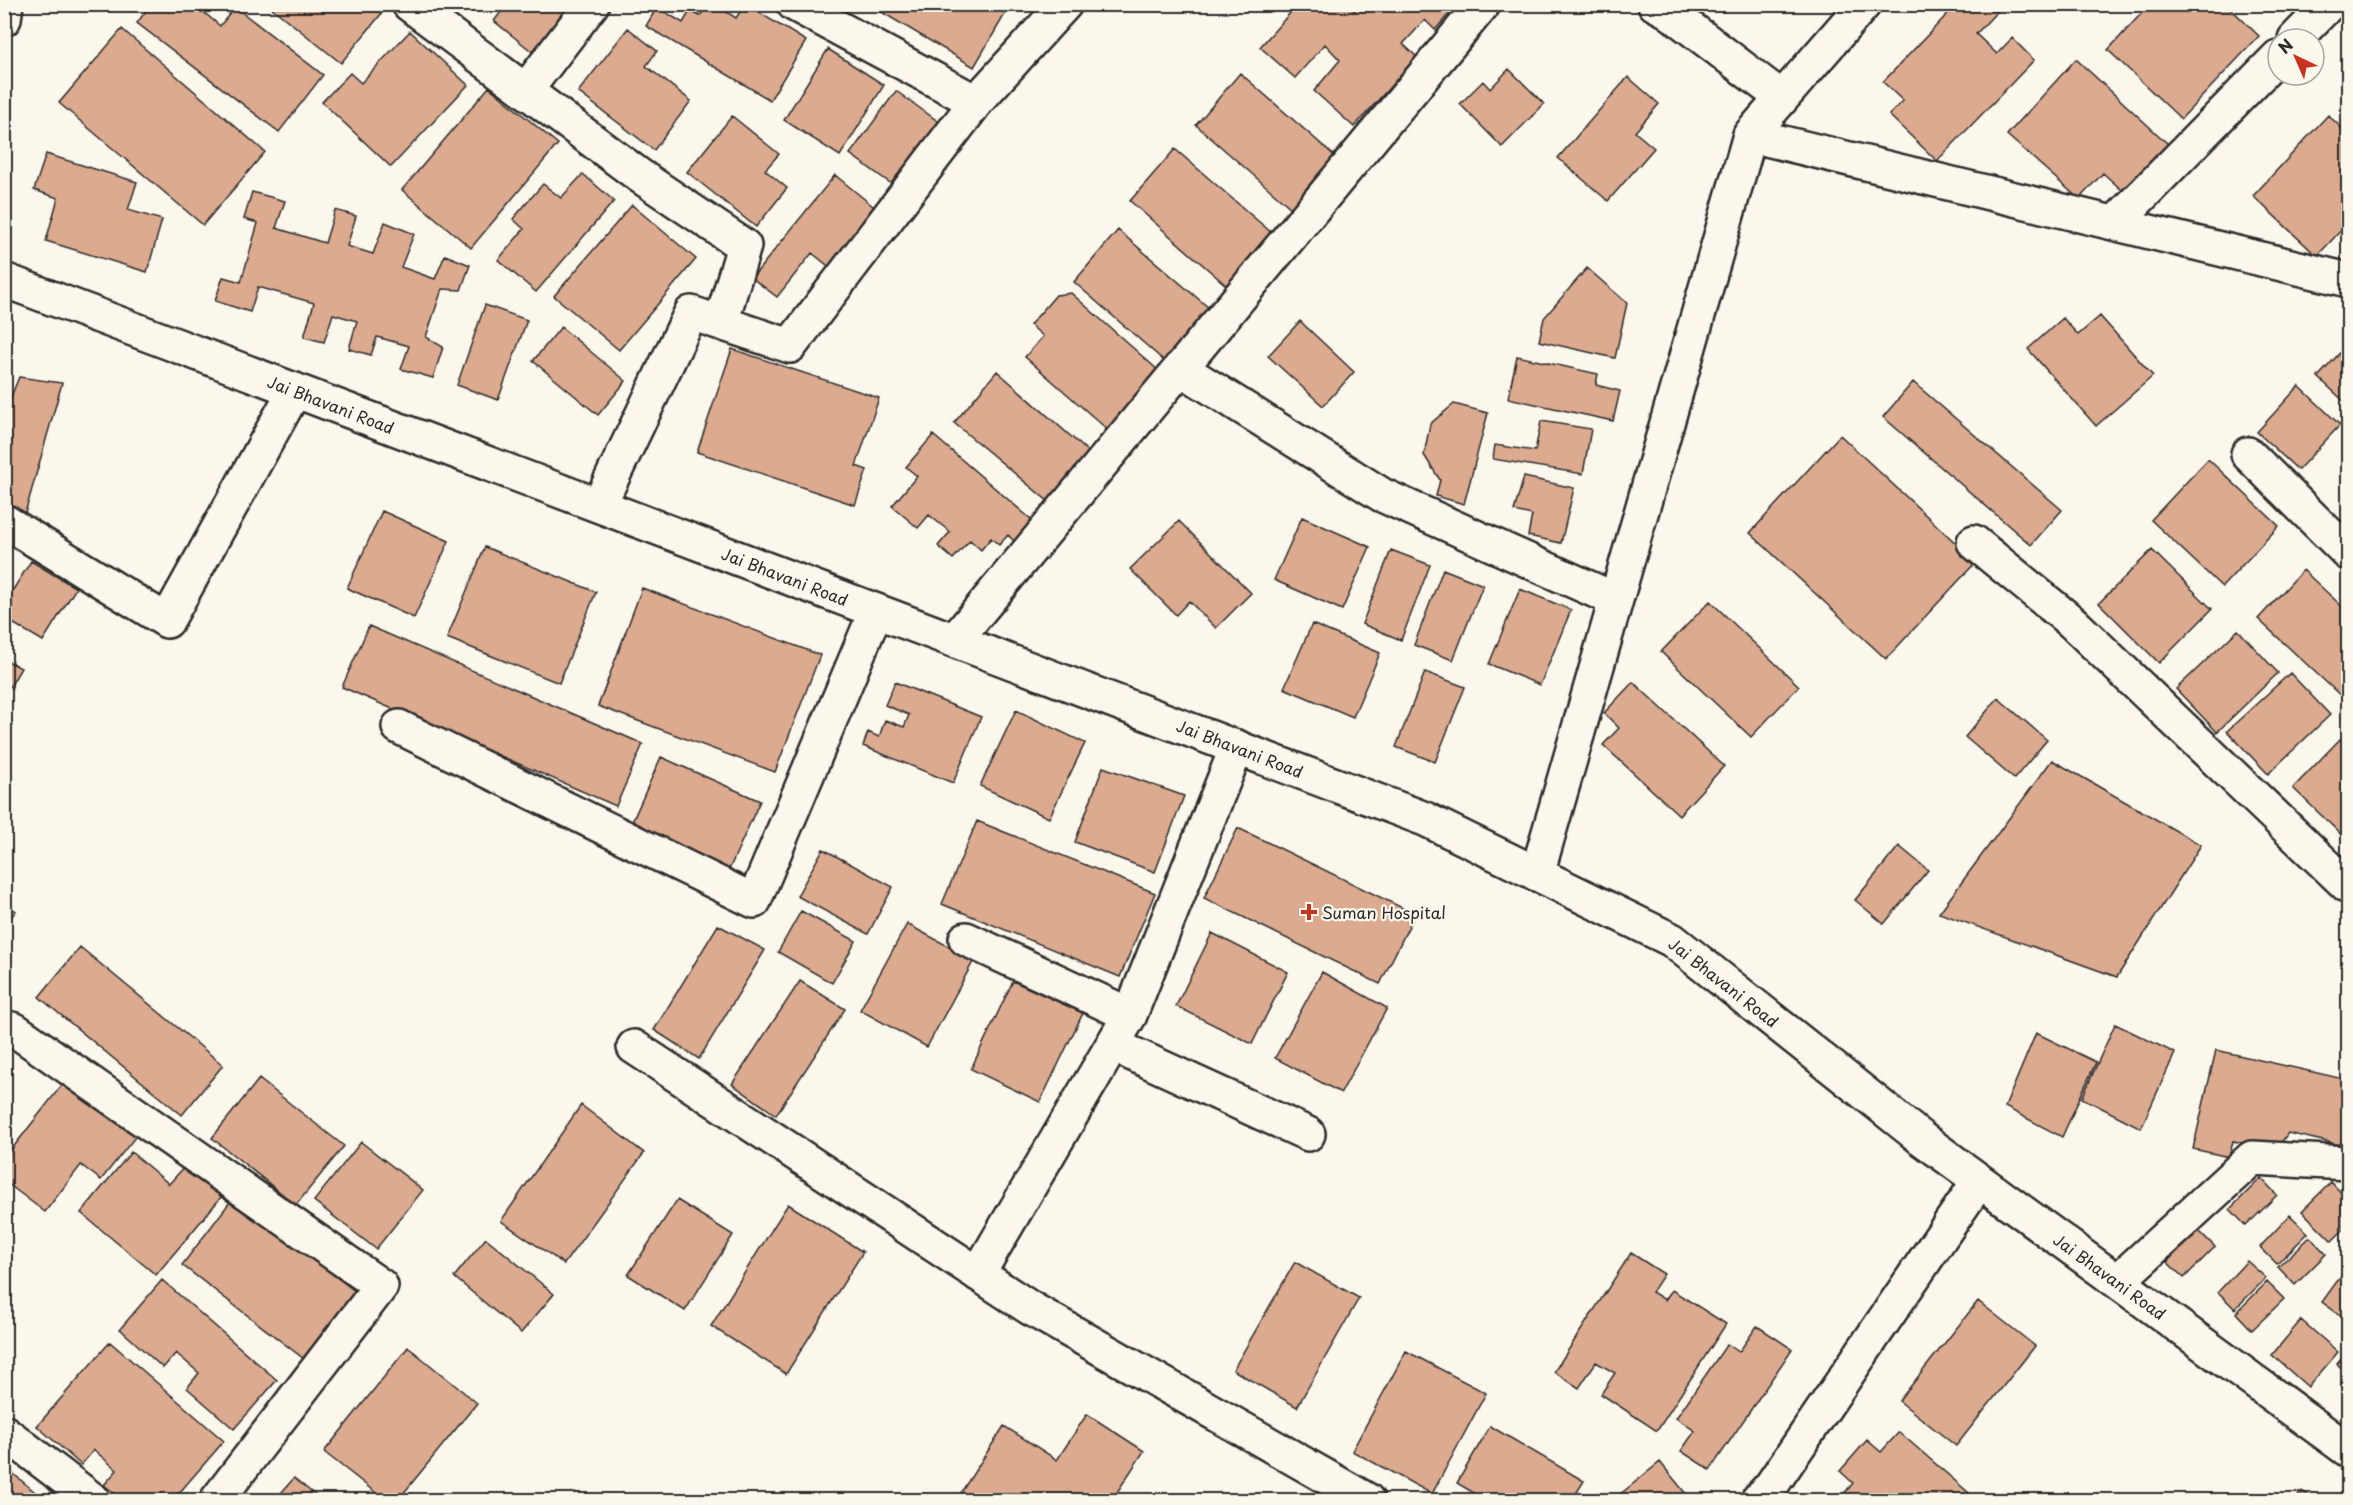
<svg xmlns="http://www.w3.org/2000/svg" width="2353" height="1505" font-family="'Playpen Sans',sans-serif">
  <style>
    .building { fill: #dcaa8f; stroke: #2b2b2b; stroke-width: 1.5 }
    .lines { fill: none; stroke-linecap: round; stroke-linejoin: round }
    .street-casing { stroke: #2b2b2b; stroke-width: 38 }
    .secondary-casing { stroke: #2b2b2b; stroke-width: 38 }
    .street { stroke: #fbf7ec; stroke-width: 33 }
    .secondary { stroke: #fbf7ec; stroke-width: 33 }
    .poi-dot { fill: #c8321e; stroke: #fbf7ec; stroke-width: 2 }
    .labels { text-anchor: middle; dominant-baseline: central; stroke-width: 4.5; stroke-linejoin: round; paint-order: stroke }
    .street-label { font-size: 16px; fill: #2b2b2b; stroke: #fbf7ec }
    .poi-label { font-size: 16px; fill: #2b2b2b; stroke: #fbf7ec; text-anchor: start }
  </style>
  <rect width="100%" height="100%" fill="#fbf7ec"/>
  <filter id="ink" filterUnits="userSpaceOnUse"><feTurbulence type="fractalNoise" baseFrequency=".0167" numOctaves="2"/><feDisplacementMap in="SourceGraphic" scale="12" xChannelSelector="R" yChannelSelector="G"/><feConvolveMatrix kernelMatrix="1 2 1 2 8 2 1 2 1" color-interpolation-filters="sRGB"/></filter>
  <g filter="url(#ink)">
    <!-- building -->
    <path class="building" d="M151 4H194L220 26 235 7 323 75 279 132 137 23Z
      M267 4H371L382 13 341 63Z
      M474 4H491L484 13Z
      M507 4H583L540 58 494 21Z
      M708 4H714L736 18 745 4 806 41 770 100 646 26 657 7 683 23 690 11 700 16Z
      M868 4H1011L974 67Z
      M1298 4H1346L1354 11 1359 4H1458L1435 30 1425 20 1403 44 1417 57 1354 127 1314 91 1340 60 1325 44 1295 78 1260 47Z
      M1957 4H2004L1976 34 1997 54 2012 38 2034 60 1937 161 1889 115 1903 101 1883 82Z
      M2150 4H2226L2259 36 2181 119 2108 50Z
      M628 28 657 51 646 66 691 101 654 150 578 92Z
      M122 29 265 152 203 225 59 103Z
      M410 31 468 85 391 167 322 102 350 73 361 83Z
      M828 49 884 85 840 156 784 120Z
      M2076 59 2168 144 2124 192 2103 173 2079 199 2007 135Z
      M1509 69 1544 104 1502 147 1460 104 1483 81 1490 89Z
      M1240 73 1337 158 1292 209 1196 125Z
      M1628 77 1659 104 1635 132 1654 148 1608 201 1558 158Z
      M489 87 558 144 471 248 402 190Z
      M896 91 943 125 897 188 850 154Z
      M2328 115 2348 134V223L2317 256 2253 196Z
      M732 116 779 154 765 170 787 188 756 227 687 172Z
      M1175 149 1273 234 1227 286 1130 201Z
      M46 154 137 182 128 210 162 220 147 272 46 241 58 198 34 190Z
      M583 174 614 201 536 292 498 260 524 229 513 219 543 184 561 198Z
      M835 175 879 211 832 269 812 253 777 297 752 278Z
      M252 192 285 201 276 228 325 243 335 210 356 216 347 246 373 254 385 222 414 234 401 267 435 279 445 255 470 265 461 290 442 289 426 337 443 347 433 378 401 369 409 346 377 337 371 355 349 349 357 321 333 314 324 342 304 337 314 303 258 287 250 312 215 301 223 277 241 282 258 223 244 219Z
      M632 205 696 259 619 350 554 296Z
      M1118 230 1216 314 1170 366 1074 282Z
      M1587 268 1627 303 1615 358 1539 341 1544 318Z
      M1071 293 1159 371 1108 430 1025 357 1043 336 1030 325 1056 295Z
      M485 305 527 320 498 400 457 385Z
      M2100 316 2153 376 2096 426 2028 349 2063 318 2078 335Z
      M1300 321 1354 372 1323 406 1268 356Z
      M561 327 626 381 598 415 533 361Z
      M2348 344V405L2318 377Z
      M732 349 879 398 856 466 867 470 855 505 697 452Z
      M1517 356 1598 374 1596 385 1620 391 1613 421 1508 398Z
      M997 371 1093 456 1049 502 954 423Z
      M19 377 62 383 24 517 4 506V414Z
      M1913 382 2062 510 2031 545 1883 417Z
      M2299 386 2340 425 2298 470 2257 432Z
      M1454 404 1488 413 1464 504 1436 496 1440 480 1424 455 1430 424Z
      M1541 421 1591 429 1583 474 1493 459 1495 445 1535 451Z
      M933 435 1032 520 1014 541 1008 535 999 545 991 538 981 550 970 540 953 559 938 546 950 532 929 515 918 528 892 506 917 476 906 467Z
      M1840 435 1976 562 1886 659 1750 533Z
      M2208 459 2279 526 2222 587 2151 520Z
      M1524 477 1574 488 1561 543 1528 536 1532 515 1514 511Z
      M382 511 449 541 414 618 347 588Z
      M1302 517 1370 547 1342 610 1274 580Z
      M1179 521 1251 593 1216 628 1189 601 1176 615 1130 569Z
      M485 547 596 592 559 683 447 638Z
      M1391 550 1430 565 1401 640 1362 624Z
      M2152 550 2212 609 2159 663 2099 603Z
      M31 561 76 588 43 641 4 618V604Z
      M1443 569 1483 585 1453 660 1414 645Z
      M2303 570 2348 612V692L2343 698 2258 619Z
      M642 588 820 655 775 772 598 706Z
      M1520 589 1571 610 1540 685 1489 664Z
      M1710 601 1799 686 1751 737 1661 652Z
      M1312 624 1380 653 1353 717 1284 688Z
      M369 626 643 744 616 806 342 687Z
      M2238 630 2278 673 2217 732 2176 689Z
      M4 659 21 668 4 697Z
      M1425 672 1465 687 1435 762 1396 747Z
      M2290 673 2330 715 2268 774 2227 731Z
      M895 682 981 717 953 783 863 746 868 732 879 737 885 720 904 727 909 715 885 705Z
      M1633 682 1724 766 1679 815 1603 745 1619 728 1604 713Z
      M1998 698 2047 740 2014 779 1965 737Z
      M1016 710 1085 743 1049 818 980 786Z
      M2340 739 2348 746V841L2293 788Z
      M661 757 760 801 727 874 629 829Z
      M2052 760 2201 845 2117 977 1939 913Z
      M1103 767 1184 796 1155 872 1075 842Z
      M977 821 1155 893 1120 977 942 904Z
      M1238 828 1415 914 1380 984 1204 898Z
      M1899 846 1928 870 1884 924 1855 900Z
      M823 849 893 887 868 934 797 896Z
      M4 902 16 911 4 926Z
      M801 911 856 941 832 983 778 952Z
      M907 924 974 960 927 1047 860 1010Z
      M718 925 765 950 699 1059 654 1030Z
      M1212 933 1288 972 1252 1044 1176 1006Z
      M80 947 223 1065 182 1115 39 997Z
      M1322 972 1387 1008 1341 1093 1275 1058Z
      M800 981 845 1009 776 1115 732 1084Z
      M1013 981 1083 1013 1040 1102 971 1069Z
      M2115 1024 2175 1053 2141 1128 2082 1098Z
      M2036 1033 2096 1062 2062 1137 2005 1107Z
      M2216 1050 2348 1080V1135L2343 1133 2341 1145 2288 1133 2276 1150 2233 1141 2229 1157 2193 1149Z
      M259 1079 344 1146 296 1205 212 1138Z
      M65 1081 136 1136 101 1180 81 1165 45 1212 4 1181V1159Z
      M581 1105 644 1153 564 1264 501 1221Z
      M361 1142 423 1190 376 1249 314 1201Z
      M131 1152 169 1184 185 1166 222 1196 156 1275 81 1213Z
      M2261 1178 2277 1195 2246 1226 2230 1209Z
      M2331 1182 2348 1200V1225L2332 1241 2302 1211Z
      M233 1198 360 1295 308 1362 182 1265Z
      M677 1200 733 1235 685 1311 628 1275Z
      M788 1204 863 1252 786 1374 711 1326Z
      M2290 1215 2308 1233 2277 1264 2260 1247Z
      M2198 1230 2215 1247 2184 1278 2167 1262Z
      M2310 1237 2326 1254 2295 1285 2278 1267Z
      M486 1238 554 1294 521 1333 454 1277Z
      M1631 1253 1664 1274 1652 1292 1665 1300 1672 1290 1726 1324 1657 1431 1601 1394 1615 1373 1596 1362 1579 1388 1554 1372Z
      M2247 1261 2266 1278 2235 1309 2218 1292Z
      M1295 1262 1359 1298 1297 1407 1233 1370Z
      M2346 1269 2348 1270V1321L2322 1302Z
      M162 1280 277 1380 234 1429 187 1388 199 1373 176 1353 163 1368 120 1329Z
      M2267 1282 2284 1299 2252 1330 2236 1313Z
      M1978 1301 2035 1346 1956 1446 1899 1401Z
      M2301 1320 2338 1352 2308 1387 2272 1355Z
      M1757 1326 1792 1349 1710 1470 1681 1451 1695 1431 1676 1418 1727 1344 1739 1352Z
      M110 1342 224 1441 173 1500H123L104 1485 117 1470 94 1450 81 1465 37 1426Z
      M408 1347 477 1403 398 1500H385L324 1452Z
      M1406 1351 1486 1393 1432 1494 1352 1451Z
      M2348 1351V1374L2337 1364Z
      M1087 1414 1144 1451 1112 1500H970L960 1494 1004 1426 1057 1460Z
      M1490 1426 1584 1481 1572 1500H1476L1479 1496 1457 1483Z
      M1899 1432 1977 1500H1847L1842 1496 1853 1483 1840 1471 1867 1440 1881 1452Z
      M1660 1462 1691 1500H1613Z
      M4 1466 35 1492 27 1500H4Z
      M294 1478 321 1500H275Z
      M2302 1491 2315 1500H2295Z"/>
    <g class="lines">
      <!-- street casing -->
      <g class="street-casing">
        <path id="street" d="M409 4 640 176 744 246 721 323
          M794 4 976 102 1065 4
          M1655 4 1668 11 1782 98
          M4 19 6 4
          M2295 39 2329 4
          M526 90 592 4
          M1750 135 2348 280
          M2115 223 2278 57
          M1180 368 1382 495 1616 600
          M2248 454 2348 553
          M599 505 691 313 790 346 976 102
          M4 521 167 621 295 390
          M1974 542 2073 623 2348 886
          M955 640 1483 4
          M399 727 754 901 876 611
          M1537 874 1750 135 1864 4
          M966 939 1130 1015
          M4 1027 15 1030 381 1286 217 1500
          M1113 1045 1308 1134
          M634 1047 1030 1308 1367 1500
          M978 1274 1130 1015 1237 747
          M2118 1281 2252 1158 2348 1163
          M4 1432 93 1500
          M1758 1500 1771 1486 1979 1181"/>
      </g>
      <!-- secondary casing -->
      <g class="secondary-casing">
        <path id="secondary" d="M4 280 1425 819 1672 940 1921 1138 2348 1450"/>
      </g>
      <!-- street -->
      <use href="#street" class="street"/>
      <!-- secondary -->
      <use href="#secondary" class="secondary"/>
    </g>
  </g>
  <!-- markers -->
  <path class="poi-dot" d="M1306 903h6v6h6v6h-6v6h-6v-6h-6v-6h6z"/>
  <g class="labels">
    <!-- street labels -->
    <g class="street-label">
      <text transform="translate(331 404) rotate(21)">Jai Bhavani Road</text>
      <text transform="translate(785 576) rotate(21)">Jai Bhavani Road</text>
      <text transform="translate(1240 748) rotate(21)">Jai Bhavani Road</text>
      <text transform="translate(1724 982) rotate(38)">Jai Bhavani Road</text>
      <text transform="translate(2110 1276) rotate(36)">Jai Bhavani Road</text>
    </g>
    <!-- poi labels -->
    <g class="poi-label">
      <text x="1322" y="912">Suman Hospital</text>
    </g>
  </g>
  <!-- margin -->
  <rect width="2353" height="1505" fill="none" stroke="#fbf7ec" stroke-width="24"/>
  <rect x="12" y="12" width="2329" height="1481" fill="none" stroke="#2b2b2b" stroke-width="2" filter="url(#ink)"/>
  <!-- north arrow -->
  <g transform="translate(2296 57) rotate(316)"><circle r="28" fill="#fbf7ec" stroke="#a8a59f" stroke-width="1.5"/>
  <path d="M0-4.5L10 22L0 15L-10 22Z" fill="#c8321e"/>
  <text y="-9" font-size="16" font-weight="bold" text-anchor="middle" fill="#2b2b2b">N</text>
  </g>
</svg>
